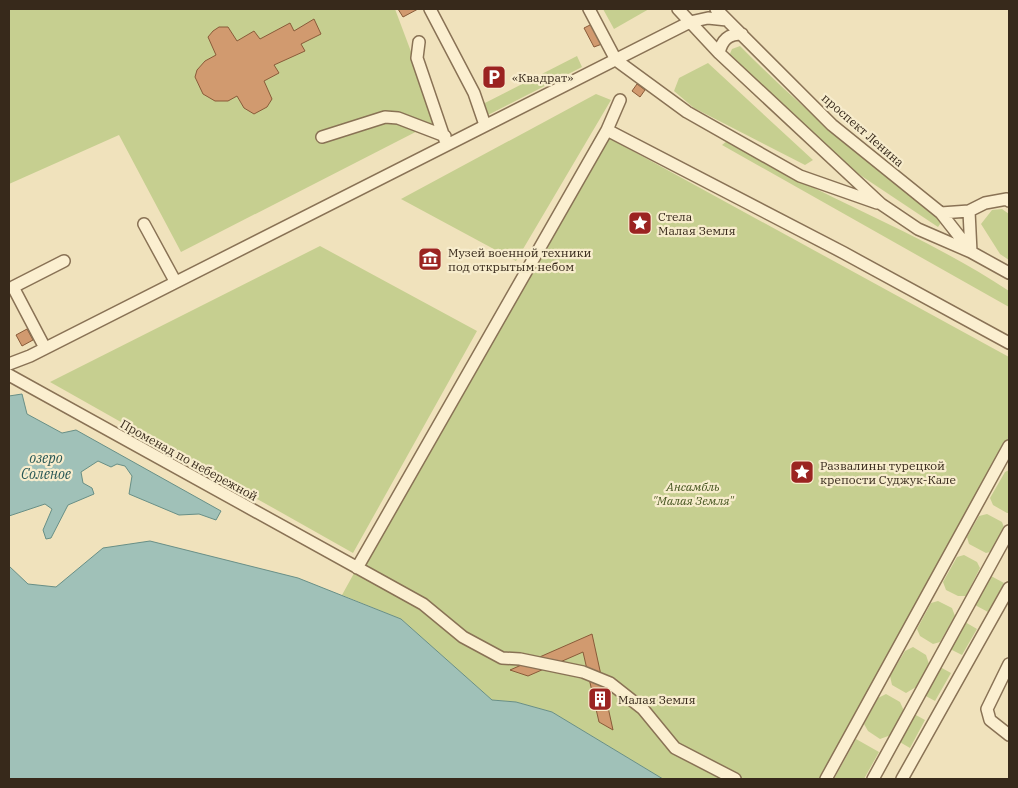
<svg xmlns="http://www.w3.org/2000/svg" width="1018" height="788" font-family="'IBM Plex Serif',serif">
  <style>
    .green { fill: #c6cf90 }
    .water { fill: #a0c1b8; stroke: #688f86 }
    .building { fill: #d19a6f; stroke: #895b39 }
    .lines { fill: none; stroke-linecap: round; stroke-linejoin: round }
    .minor-casing { stroke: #897255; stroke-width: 14 }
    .minor { stroke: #fbefd0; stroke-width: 11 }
    .labels { text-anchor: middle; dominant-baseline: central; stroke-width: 4.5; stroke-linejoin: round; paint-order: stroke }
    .poi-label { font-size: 12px; fill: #37291b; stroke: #f7eccc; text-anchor: start }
    .street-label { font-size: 12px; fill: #37291b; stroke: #f7eccc }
    .park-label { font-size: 12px; font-style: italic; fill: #465520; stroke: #f7eccc }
    .water-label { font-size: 14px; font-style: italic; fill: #295856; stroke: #f7eccc }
  </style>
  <rect width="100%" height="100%" fill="#f0e2bc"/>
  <!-- green -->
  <path class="green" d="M9 9H395L437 121 181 252 119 135 9 184Z
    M603 9H649L614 29Z
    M740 46C803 110 871 166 942 221L938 227 857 173 805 129 729 56 732 49Z
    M577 56 582 67 486 116 481 105Z
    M708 63 813 160 805 165 694 108 674 91 679 78Z
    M596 94 611 100 516 261 401 199Z
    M598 132 1009 357V456L829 779H663L552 712 516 702 492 700 401 619 342 595Z
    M727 141C818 196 920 232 1009 291V307L722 145Z
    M1002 209 1009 214V260L1000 254 981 224 992 210Z
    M320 246 477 331 353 553 50 382Z
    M1009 470V513H1007L993 505 990 498 1005 472Z
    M987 514 1002 522 1005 530 994 551 986 553 969 544 967 537 979 516Z
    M964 555 977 562 980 568 966 596H958L946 590 943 582 957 557Z
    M991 576 1004 583 988 612 975 605Z
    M938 601 952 608 955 616 940 642 933 644 920 636 917 629 931 603Z
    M965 622 977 629 962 655 950 649Z
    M913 647 926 655 929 664 916 687 906 693 892 685 890 676 905 651Z
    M940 667 951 673 935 701 924 695Z
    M886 694 900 702 904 711 891 735 880 739 868 731 864 724 878 698Z
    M914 714 925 720 910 748 898 741Z
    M856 739 879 752 864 779H834Z"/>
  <!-- water -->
  <path class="water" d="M22 394 27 414 62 433 76 430 221 511 216 520 199 514 179 515 129 494 132 476 125 466 117 464 111 467 98 461 81 472 83 483 92 488 94 494 68 505 51 538 46 539 43 530 52 509 45 504 9 516V396Z
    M150 541 298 578 401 619 492 700 516 702 552 712 663 779H9V566L28 584 56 587 103 548Z"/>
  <!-- building -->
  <path class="building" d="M398 9H418L403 17Z
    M314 19 321 34 301 44 305 51 274 65 279 73 264 81 272 99 267 107 254 114 244 108 237 96 228 101H215L203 94 195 77 197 70 205 61 216 55 208 37 213 31 219 27H228L237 41 254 31 260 39 290 23 294 31Z
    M592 24 602 44 594 47 584 28Z
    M637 84 645 90 640 97 632 91Z
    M27 329 33 340 22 346 16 335Z
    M592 634 613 730 599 722 583 652 528 676 510 670Z"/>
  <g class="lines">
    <!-- minor casing -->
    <g class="minor-casing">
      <path id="minor" d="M430 9 474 93 485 125
        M589 9 616 60 687 112 800 176 877 203
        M678 9 719 53 881 204 918 229 971 252 1009 273
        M716 9 832 125 941 213 970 250
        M419 42 417 58 445 140
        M719 53C722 40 728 34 742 34
        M607 130 844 253 1009 343
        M322 137 385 117 398 118 445 136
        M969 211 971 252
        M941 213 969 211 985 203 1007 199 1009 201
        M144 224 175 281
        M45 348 13 287 64 261
        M9 364 30 356 690 22 708 18 727 20
        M9 375 423 604 463 637 502 658 520 659 583 672 610 683 643 709 675 748 735 779
        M357 568 607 130 620 100
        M1009 664 987 709 990 720 1009 735
        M826 779 1009 446
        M873 779 1009 531
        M902 779 1009 588"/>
    </g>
    <!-- minor -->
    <use href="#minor" class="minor"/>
  </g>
  <!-- icons -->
  <defs>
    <g id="parking-square" transform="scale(1.25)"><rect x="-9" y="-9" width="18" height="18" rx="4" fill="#9b2321" stroke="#f7eccc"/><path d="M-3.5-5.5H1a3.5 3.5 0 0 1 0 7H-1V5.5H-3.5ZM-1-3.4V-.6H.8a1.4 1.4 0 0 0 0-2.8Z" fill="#fff"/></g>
    <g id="sight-square" transform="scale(1.25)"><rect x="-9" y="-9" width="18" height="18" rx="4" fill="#9b2321" stroke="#f7eccc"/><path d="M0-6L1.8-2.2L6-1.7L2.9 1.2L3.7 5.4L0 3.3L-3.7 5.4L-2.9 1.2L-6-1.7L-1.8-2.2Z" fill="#fff"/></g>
    <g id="museum-square" transform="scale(1.25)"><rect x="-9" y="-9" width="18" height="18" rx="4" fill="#9b2321" stroke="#f7eccc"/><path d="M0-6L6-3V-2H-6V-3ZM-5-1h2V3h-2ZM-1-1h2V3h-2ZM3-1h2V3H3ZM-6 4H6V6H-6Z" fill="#fff"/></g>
    <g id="building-square" transform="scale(1.25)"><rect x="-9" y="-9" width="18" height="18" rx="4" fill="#9b2321" stroke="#f7eccc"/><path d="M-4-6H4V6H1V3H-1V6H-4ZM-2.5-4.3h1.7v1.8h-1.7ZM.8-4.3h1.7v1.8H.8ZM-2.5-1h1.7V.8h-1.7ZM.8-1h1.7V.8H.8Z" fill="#fff"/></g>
  </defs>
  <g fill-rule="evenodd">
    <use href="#parking-square" x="494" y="77"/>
    <use href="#sight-square" x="640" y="223"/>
    <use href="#museum-square" x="430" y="259"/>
    <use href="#sight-square" x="802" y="472"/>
    <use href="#building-square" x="600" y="699"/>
  </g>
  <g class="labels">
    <!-- poi labels -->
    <g class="poi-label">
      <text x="512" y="77">«Квадрат»</text>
      <text x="658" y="216">Стела<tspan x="658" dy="14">Малая Земля</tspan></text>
      <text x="448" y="252">Музей военной техники<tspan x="448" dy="14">под открытым небом</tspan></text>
      <text x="820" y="465">Развалины турецкой<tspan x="820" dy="14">крепости Суджук-Кале</tspan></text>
      <text x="618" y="699">Малая Земля</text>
    </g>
    <!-- street labels -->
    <g class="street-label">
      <text transform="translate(863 130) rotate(41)">проспект Ленина</text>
      <text transform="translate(189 460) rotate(29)">Променад по небережной</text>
    </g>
    <!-- park labels -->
    <g class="park-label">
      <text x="693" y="486">Ансамбль<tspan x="693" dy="14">"Малая Земля"</tspan></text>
    </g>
    <!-- water labels -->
    <g class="water-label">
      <text x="46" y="458">озеро<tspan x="46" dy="16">Соленое</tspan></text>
    </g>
  </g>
  <!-- border -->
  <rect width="1018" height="788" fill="none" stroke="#37291b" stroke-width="20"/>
</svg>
